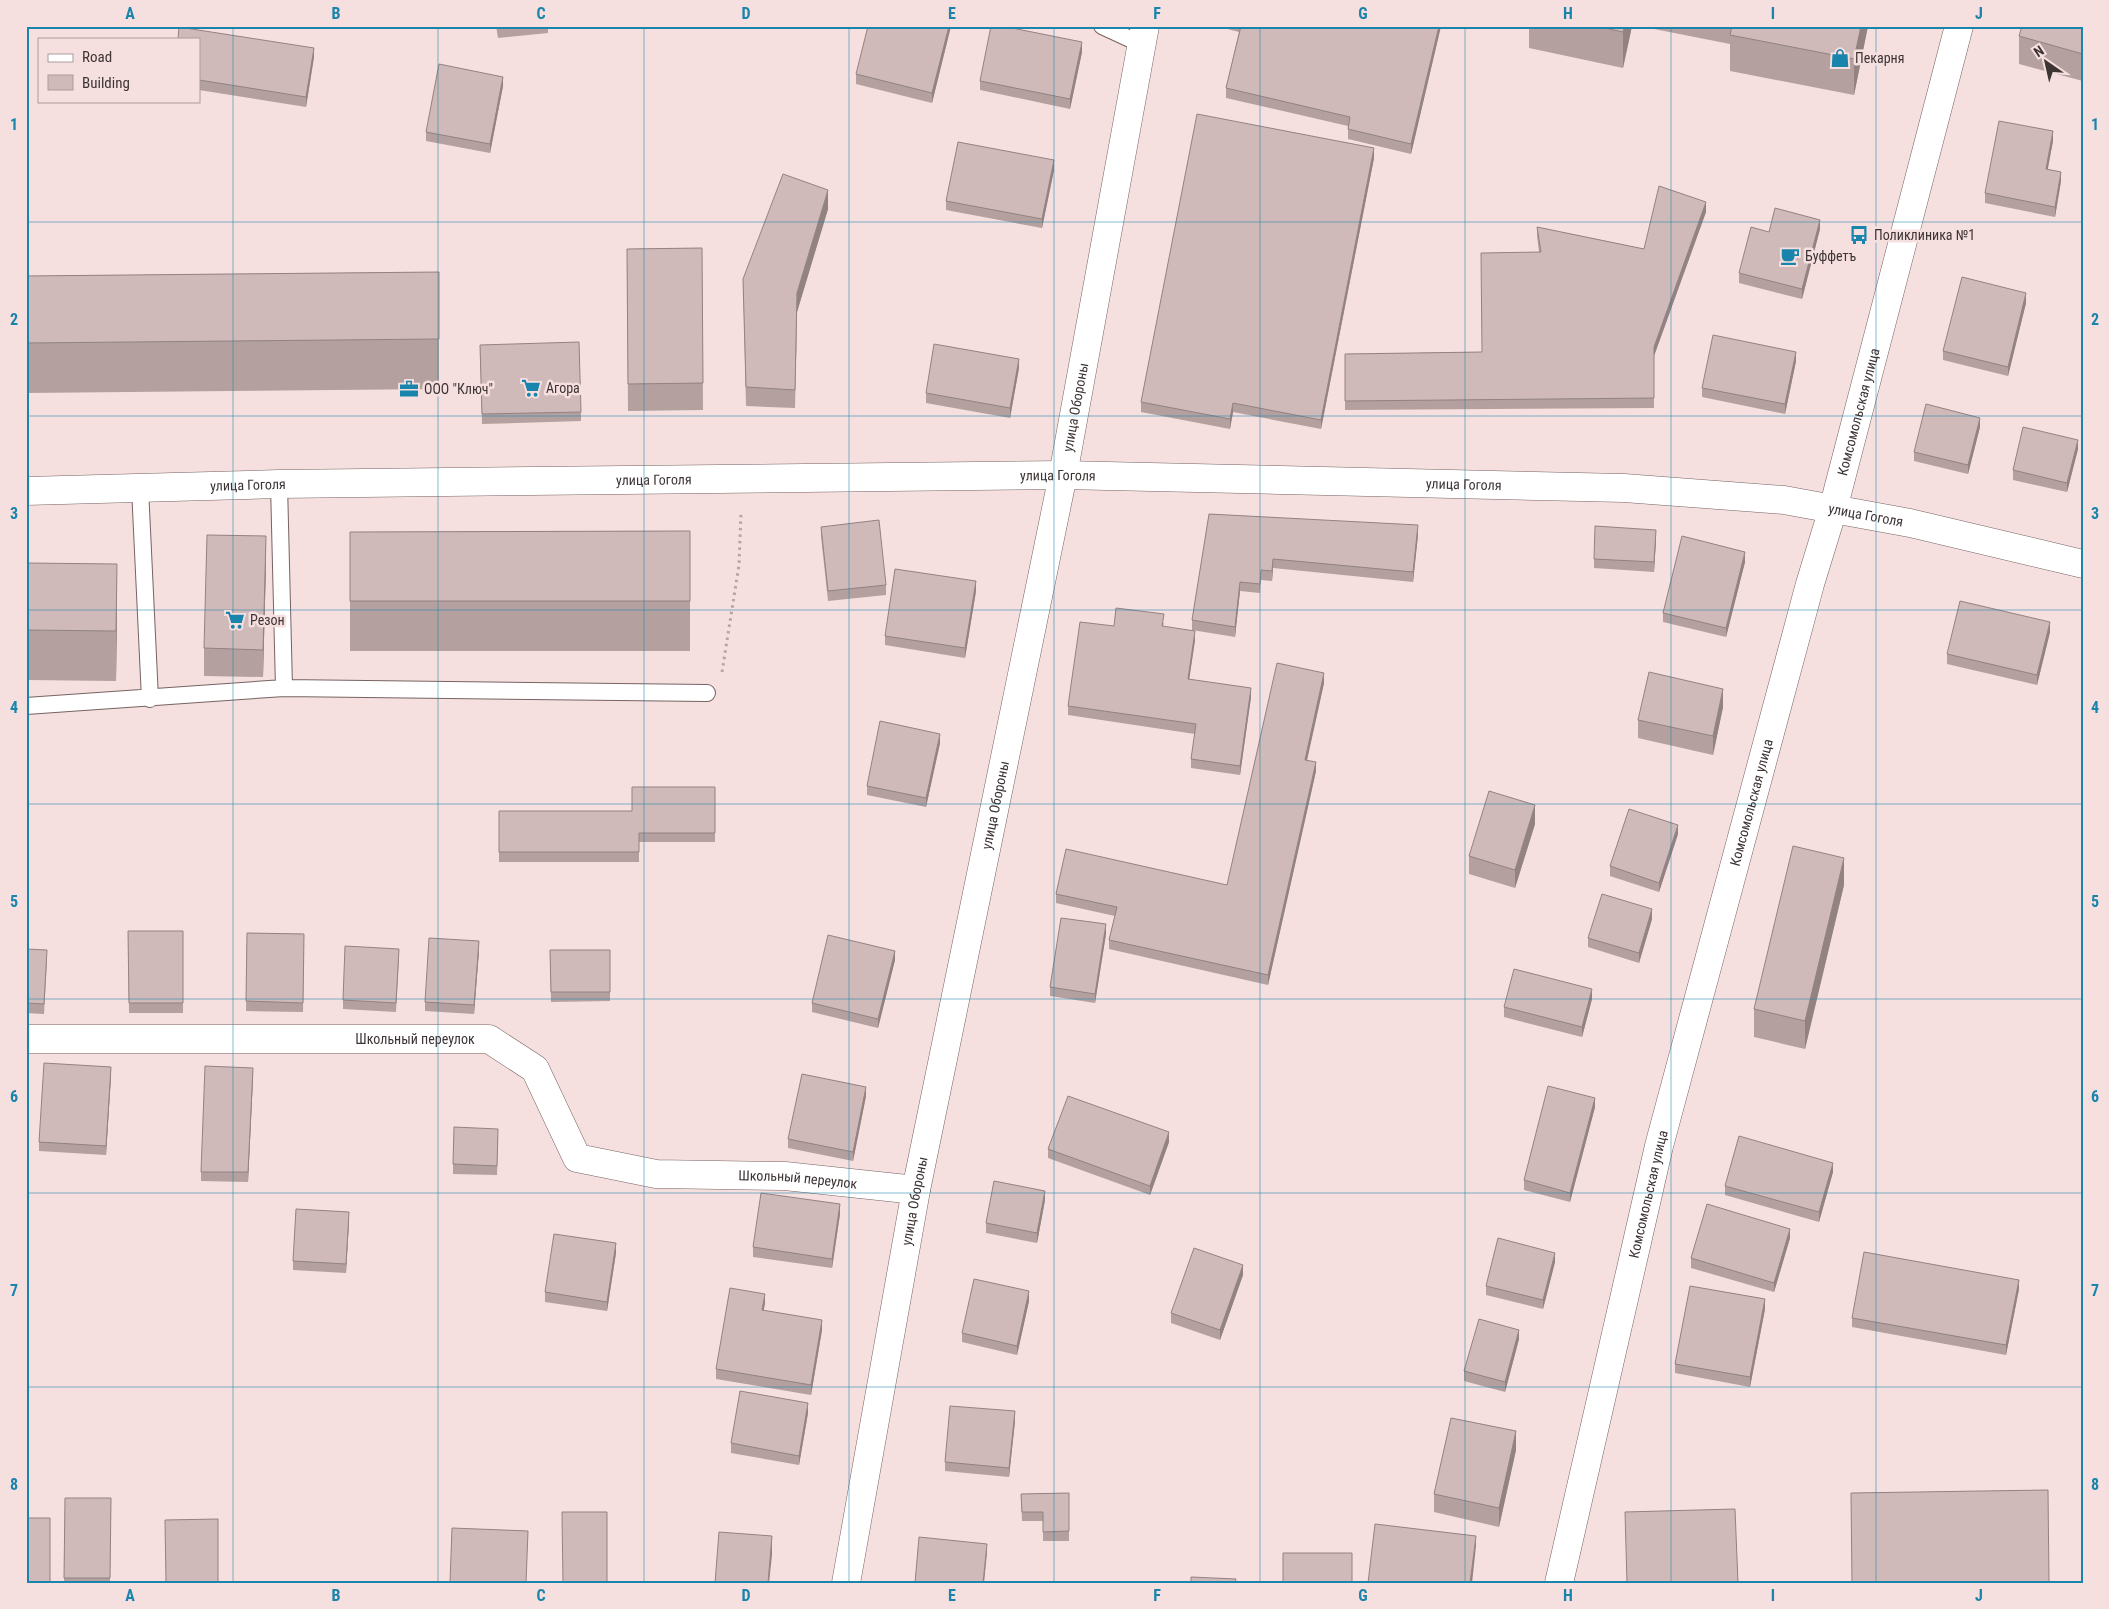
<svg xmlns="http://www.w3.org/2000/svg" width="2109" height="1609" font-family="'Roboto Condensed',sans-serif">
  <style>
    .lines { fill: none; stroke-linecap: round; stroke-linejoin: round }
    .lane-casing { stroke: #766362; stroke-width: 18 }
    .street-casing { stroke: #766362; stroke-width: 29 }
    .primary-casing { stroke: #766362; stroke-width: 29 }
    .path { stroke: #b7a5a5; stroke-width: 3; stroke-dasharray: 2.5 4; stroke-linecap: butt }
    .lane { stroke: #fff; stroke-width: 16 }
    .street { stroke: #fff; stroke-width: 28 }
    .primary { stroke: #fff; stroke-width: 28 }
    .wall { fill: #b3a09f }
    .shaded-wall { fill: #928282 }
    .building { fill: #d0bab9; stroke: #928282 }
    .grid { fill: none; stroke: #1984ac; stroke-width: 1; stroke-opacity: 0.55 }
    .labels { text-anchor: middle; dominant-baseline: central; stroke-width: 5; stroke-linejoin: round; paint-order: stroke }
    .poi-label { font-size: 14px; fill: #3d3434; stroke: #f6dfdf; text-anchor: start }
    .street-label { font-size: 14px; fill: #3d3434; stroke: #f6dfdf }
    .neatline { fill: none; stroke: #1984ac; stroke-width: 2 }
    .grid-label { font-size: 16px; text-anchor: middle; font-weight: bold; fill: #1984ac }
  </style>
  <rect width="100%" height="100%" fill="#f6dfdf"/>
  <g class="lines">
    <!-- lane casing -->
    <g class="lane-casing">
      <path id="lane" d="M1102 26 1141 44
        M279 484 284 688
        M140 488 150 699
        M26 706 284 688 707 693"/>
    </g>
    <!-- street casing -->
    <g class="street-casing">
      <g id="street">
        <path id="s1" d="M26 491 279 484 1063 475 1624 488 1784 500 1910 523 2083 564"/>
        <path id="s2" d="M26 1039H489L535 1069 577 1158 656 1174 785 1176 916 1190"/>
        <path id="s3" d="M846 1583 916 1190 1063 475 1145 26"/>
      </g>
    </g>
    <!-- primary casing -->
    <g class="primary-casing">
      <g id="primary">
        <path id="s4" d="M1559 1583 1659 1146 1810 584 1833 509 1959 26"/>
      </g>
    </g>
    <!-- path -->
    <path class="path" d="M722 672 739 565 741 512"/>
    <!-- lane -->
    <use href="#lane" class="lane"/>
    <!-- street -->
    <use href="#street" class="street"/>
    <!-- primary -->
    <use href="#primary" class="primary"/>
  </g>
  <!-- wall -->
  <path class="wall" d="M496 26H548V33L498 38Z
    M951 26 932 103 856 84V74Z
    M1216 26H1441L1411 154 1348 139V126L1226 98V88L1239 32Z
    M1529 26H1632L1623 68 1529 48Z
    M1639 26H1868L1854 95 1730 71V44Z
    M2083 26V81L2019 64V36Z
    M199 39 314 57 306 107 199 90Z
    M1082 52 1070 109 980 90V81Z
    M503 86 490 153 426 141V132Z
    M2053 141 2047 169 2061 181 2055 217 1985 203V193Z
    M1374 158 1321 429 1233 412 1230 429 1141 412V402Z
    M1054 170 1042 228 946 210V201Z
    M828 209 797 312 795 408 746 406 743 279Z
    M1706 212 1654 356V408L1345 410V354L1482 352 1539 252 1537 236V227L1644 249Z
    M1820 229 1802 299 1739 283V273L1769 232Z
    M702 248 703 410 628 411 627 249Z
    M439 272V389L26 393V276Z
    M2026 303 2008 376 1943 360V351Z
    M480 345 581 412V421L482 424Z
    M1796 361 1785 414 1702 397V388Z
    M1019 368 1010 418 926 403V393Z
    M1980 427 1968 474 1914 461V452Z
    M2078 449 2067 492 2013 480V470Z
    M1209 514 1418 535 1413 582 1273 568 1272 581 1261 580 1260 593 1240 591 1235 637 1192 630V620Z
    M821 527 886 585V595L828 601 821 536Z
    M690 531V651H350V532Z
    M1656 539 1654 572 1594 568V559Z
    M1745 562 1726 637 1663 622V613Z
    M26 563 117 614 116 681 26 680Z
    M266 564 263 677 204 676V648Z
    M976 591 965 658 885 645V636Z
    M1164 623 1163 626 1195 640 1189 679 1251 697 1240 775 1191 768V759L1195 734 1068 715V706L1114 626Z
    M2050 632 2037 685 1947 664V654Z
    M1324 683 1307 760 1316 771 1268 985 1109 949V940L1115 916 1056 903V894L1227 885Z
    M1723 707 1713 755 1638 738V720Z
    M940 743 926 807 867 795V786Z
    M715 787V842H639V862H499V811H632Z
    M1535 824 1515 888 1469 874V856Z
    M1678 834 1659 892 1610 876V866Z
    M1844 885 1805 1049 1754 1037V1009Z
    M1652 919 1639 963 1588 947V938Z
    M128 931H183V1013H129Z
    M247 933 304 934 303 1012 246 1011Z
    M1106 934 1095 1003 1050 996V987Z
    M26 949 47 960 44 1014 26 1013Z
    M550 950H610V1001L551 1002Z
    M479 951 474 1014 425 1011V1002Z
    M399 958 396 1012 343 1009V1000Z
    M895 960 878 1028 812 1012V1003Z
    M1592 999 1582 1037 1504 1017V1007Z
    M111 1076 106 1155 39 1151V1142Z
    M253 1077 248 1182 201 1181V1172Z
    M866 1096 853 1161 788 1148V1139Z
    M1595 1107 1570 1202 1524 1190V1180Z
    M498 1138 497 1175 453 1174V1164Z
    M1169 1142 1150 1195 1048 1158V1149Z
    M1833 1172 1819 1222 1725 1195V1186Z
    M1045 1200 1037 1243 986 1233V1223Z
    M840 1214 832 1268 753 1257V1247Z
    M349 1221 346 1273 293 1270V1261Z
    M1790 1238 1774 1292 1691 1268V1258Z
    M616 1253 607 1311 545 1302V1292Z
    M1555 1262 1543 1309 1486 1295V1286Z
    M1243 1275 1220 1340 1171 1323V1313Z
    M2019 1289 2006 1355 1852 1327V1318Z
    M1029 1301 1017 1355 962 1342V1333Z
    M765 1303 763 1311 822 1330 811 1395 716 1379V1369Z
    M1765 1309 1750 1387 1675 1373V1364Z
    M1519 1339 1505 1392 1464 1381V1371Z
    M808 1413 799 1465 731 1453V1443Z
    M1015 1421 1009 1477 945 1471V1462Z
    M1516 1450 1499 1527 1434 1512V1494Z
    M1069 1493V1541H1043V1521H1022L1021 1494Z
    M65 1498H111L110 1583H64Z
    M26 1518H50V1583H26Z"/>
  <!-- shaded-wall -->
  <path class="shaded-wall" d="M949 26H951L932 103V93Z
    M1439 26H1441L1411 154V144Z
    M1625 26H1632L1623 68V32Z
    M1861 26H1868L1854 95V59Z
    M1082 42V52L1070 109V99Z
    M314 48V57L306 107V97Z
    M503 77V86L490 153V144Z
    M2053 131V141L2046 179V169Z
    M1374 148V158L1321 429V420Z
    M1054 160V170L1042 228V219Z
    M2061 172V181L2055 217V207Z
    M828 190V209L797 312 795 408 797 293Z
    M1706 202V212L1654 356V347Z
    M1820 220V229L1802 299V289Z
    M2026 293V303L2008 376V367Z
    M1796 352V361L1785 414V404Z
    M1019 359V368L1010 418V408Z
    M1233 403V412L1230 429V419Z
    M1980 418V427L1968 474V465Z
    M2078 440V449L2067 492V483Z
    M1418 525V535L1413 582V572Z
    M1656 530V539L1654 572V562Z
    M266 536V564L263 677V650Z
    M1745 552V562L1726 637V628Z
    M1273 559V568L1272 581V571Z
    M117 564V614L116 681V631Z
    M976 581V591L965 658V648Z
    M1240 582V591L1235 637V627Z
    M2050 622V632L2037 685V675Z
    M1195 631V640L1188 688V679Z
    M1324 673V683L1305 769V760Z
    M1251 688V697L1240 775V766Z
    M1723 689V707L1713 755V736Z
    M940 734V743L926 807V798Z
    M1316 762V771L1268 985V975Z
    M1535 805V824L1515 888V870Z
    M1678 825V834L1659 892V883Z
    M1844 858V885L1805 1049V1021Z
    M1652 909V919L1639 963V953Z
    M1106 924V934L1095 1003V994Z
    M479 941V951L474 1014V1005Z
    M895 951V960L878 1028V1019Z
    M1592 989V999L1582 1037V1027Z
    M111 1067V1076L106 1155V1146Z
    M253 1068V1077L248 1182V1172Z
    M866 1087V1096L853 1161V1152Z
    M1595 1098V1107L1570 1202V1193Z
    M1169 1132V1142L1150 1195V1186Z
    M1833 1163V1172L1819 1222V1212Z
    M1045 1191V1200L1037 1243V1233Z
    M840 1204V1214L832 1268V1259Z
    M349 1212V1221L346 1273V1264Z
    M1790 1229V1238L1774 1292V1283Z
    M616 1243V1253L607 1311V1302Z
    M1555 1253V1262L1543 1309V1300Z
    M1243 1265V1275L1220 1340V1330Z
    M2019 1280V1289L2006 1355V1345Z
    M1029 1291V1301L1017 1355V1346Z
    M765 1294V1303L762 1320V1310Z
    M1765 1299V1309L1750 1387V1377Z
    M822 1320V1330L811 1395V1385Z
    M1519 1330V1339L1505 1392V1382Z
    M808 1403V1413L799 1465V1456Z
    M1015 1411V1421L1009 1477V1468Z
    M1516 1431V1450L1499 1527V1508Z
    M772 1536V1555L769 1583H768Z
    M1476 1536V1546L1472 1583H1470Z
    M987 1544V1553L984 1583H983Z"/>
  <!-- building -->
  <path class="building" d="M868 26H949L932 93 856 74Z
    M991 26H1002L1082 42 1070 99 980 81Z
    M1241 26H1439L1411 144 1348 129 1350 117 1226 88Z
    M1596 26H1625L1623 32Z
    M1732 26H1861L1854 59 1730 35Z
    M2022 26H2083V54L2019 36Z
    M179 27 314 48 306 97 199 80V39H178Z
    M439 64 503 77 490 144 426 132Z
    M1197 114 1374 148 1321 420 1233 403 1230 419 1141 402Z
    M1999 121 2053 131 2046 169 2061 172 2055 207 1985 193Z
    M958 142 1054 160 1042 219 946 201Z
    M783 174 828 190 797 293 795 390 746 387 743 279Z
    M1659 186 1706 202 1654 347V398L1345 401V354L1482 352 1481 253 1541 252 1537 227 1644 249Z
    M1775 208 1820 220 1802 289 1739 273 1751 227 1769 232Z
    M702 248 703 383 628 384 627 249Z
    M439 272V339L26 343V276Z
    M1962 277 2026 293 2008 367 1943 351Z
    M1713 335 1796 352 1785 404 1702 388Z
    M579 342 581 412 482 414 480 345Z
    M934 344 1019 359 1010 408 926 393Z
    M1926 404 1980 418 1968 465 1914 452Z
    M2023 427 2078 440 2067 483 2013 470Z
    M1209 514 1418 525 1413 572 1273 559 1272 571 1261 570 1260 584 1240 582 1235 627 1192 620Z
    M879 520 886 585 828 591 821 527Z
    M1595 526 1656 530 1654 562 1594 559Z
    M690 531V601H350V532Z
    M207 535 266 536 263 650 204 648Z
    M1682 536 1745 552 1726 628 1663 613Z
    M26 563 117 564 116 631 26 630Z
    M895 569 976 581 965 648 885 636Z
    M1960 601 2050 622 2037 675 1947 654Z
    M1116 608 1164 614 1162 626 1195 631 1188 679 1251 688 1240 766 1191 759 1196 724 1068 706 1080 622 1114 626Z
    M1277 663 1324 673 1305 760 1316 762 1268 975 1109 940 1117 907 1056 894 1066 849 1227 885Z
    M1649 672 1723 689 1713 736 1638 720Z
    M880 721 940 734 926 798 867 786Z
    M632 787H715V833H639V852H499V811H632Z
    M1489 791 1535 805 1515 870 1469 856Z
    M1629 809 1678 825 1659 883 1610 866Z
    M1793 846 1844 858 1805 1021 1754 1009Z
    M1602 894 1652 909 1639 953 1588 938Z
    M1061 918 1106 924 1095 994 1050 987Z
    M128 931H183V1003H129Z
    M247 933 304 934 303 1003 246 1001Z
    M828 935 895 951 878 1019 812 1003Z
    M429 938 479 941 474 1005 425 1002Z
    M345 946 399 949 396 1003 343 1000Z
    M26 949 47 950 44 1004 26 1003Z
    M550 950H610V992H551Z
    M1514 969 1592 989 1582 1027 1504 1007Z
    M44 1063 111 1067 106 1146 39 1142Z
    M205 1066 253 1068 248 1172H201Z
    M802 1074 866 1087 853 1152 788 1139Z
    M1548 1086 1595 1098 1570 1193 1524 1180Z
    M1068 1096 1169 1132 1150 1186 1048 1149Z
    M454 1127 498 1129 497 1166 453 1164Z
    M1739 1136 1833 1163 1819 1212 1725 1186Z
    M994 1181 1045 1191 1037 1233 986 1223Z
    M761 1193 840 1204 832 1259 753 1247Z
    M1707 1204 1790 1229 1774 1283 1691 1258Z
    M296 1209 349 1212 346 1264 293 1261Z
    M554 1234 616 1243 607 1302 545 1292Z
    M1498 1238 1555 1253 1543 1300 1486 1286Z
    M1194 1248 1243 1265 1220 1330 1171 1313Z
    M1864 1252 2019 1280 2006 1345 1852 1318Z
    M974 1279 1029 1291 1017 1346 962 1333Z
    M1690 1286 1765 1299 1750 1377 1675 1364Z
    M730 1288 765 1294 762 1310 822 1320 811 1385 716 1369Z
    M1479 1319 1519 1330 1505 1382 1464 1371Z
    M740 1391 808 1403 799 1456 731 1443Z
    M950 1406 1015 1411 1009 1468 945 1462Z
    M1451 1418 1516 1431 1499 1508 1434 1494Z
    M2048 1490 2049 1583H1852L1851 1493Z
    M1069 1493V1531L1043 1532V1512H1022L1021 1494Z
    M65 1498H111L110 1578H64Z
    M1735 1509 1738 1583H1627L1625 1512Z
    M562 1512H607V1583H563Z
    M26 1518H50V1582H26Z
    M218 1519V1583H166L165 1520Z
    M1375 1524 1476 1536 1470 1583H1368Z
    M452 1528 528 1531 526 1583H450Z
    M719 1532 772 1536 768 1583H715Z
    M919 1537 987 1544 983 1583H915Z
    M1283 1553H1352V1583H1283Z
    M1191 1577 1236 1579 1235 1583H1191Z"/>
  <!-- grid -->
  <path class="grid" d="M233 26V1583M438 26V1583M644 26V1583M849 26V1583M1054 26V1583M1260 26V1583M1465 26V1583M1671 26V1583M1876 26V1583M26 222H2083M26 416H2083M26 610H2083M26 804H2083M26 999H2083M26 1193H2083M26 1387H2083"/>
  <!-- icons -->
  <defs>
    <g id="shop-bare" transform="scale(1.5)"><path d="M-5-2.5h2.3a2.7 3.5 0 0 1 5.4 0H5L5.5 6h-11ZM-1.5-2.5h3a1.5 2.3 0 0 0-3 0Z" fill="#1984ac" stroke="#f6dfdf" stroke-width="2.5" paint-order="stroke"/></g>
    <g id="bus-bare" transform="scale(1.5)"><path d="M-5-6H5V4H4V6H2V4H-2V6H-4V4H-5ZM-3.5-4V0h7V-4ZM-3.5 1.2v1.5H-2V1.2ZM2 1.2v1.5H3.5V1.2Z" fill="#1984ac" stroke="#f6dfdf" stroke-width="2.5" paint-order="stroke"/></g>
    <g id="cafe-bare" transform="scale(1.5)"><path d="M-5.5-4.5H6V0H3Q3 3.5 0 3.5H-2.5Q-5.5 3.5-5.5 0ZM3-3.2v2h1.7v-2ZM-6 4.5H4V6H-6Z" fill="#1984ac" stroke="#f6dfdf" stroke-width="2.5" paint-order="stroke"/></g>
    <g id="supermarket-bare" transform="scale(1.5)"><path d="M-6-5.5h2.5l.6 2H6L4.5 2H-2.5L-4.4-4H-6ZM-1.5 3.2a1.3 1.3 0 1 0 .1 0ZM3 3.2a1.3 1.3 0 1 0 .1 0Z" fill="#1984ac" stroke="#f6dfdf" stroke-width="2.5" paint-order="stroke"/></g>
    <g id="office-bare" transform="scale(1.5)"><path d="M-6-3h4V-5.5h4V-3h4V5H-6ZM-1-4.5V-3h2v-1.5ZM-6 0V1H6V0Z" fill="#1984ac" stroke="#f6dfdf" stroke-width="2.5" paint-order="stroke"/></g>
  </defs>
  <g fill-rule="evenodd">
    <use href="#shop-bare" x="1840" y="58"/>
    <use href="#bus-bare" x="1859" y="235"/>
    <use href="#cafe-bare" x="1790" y="256"/>
    <use href="#supermarket-bare" x="531" y="388"/>
    <use href="#office-bare" x="409" y="389"/>
    <use href="#supermarket-bare" x="235" y="620"/>
  </g>
  <g class="labels">
    <!-- poi labels -->
    <g class="poi-label">
      <text x="1855" y="58">Пекарня</text>
      <text x="1874" y="235">Поликлиника №1</text>
      <text x="1805" y="256">Буффетъ</text>
      <text x="546" y="388">Агора</text>
      <text x="424" y="389">ООО "Ключ"</text>
      <text x="250" y="620">Резон</text>
    </g>
    <!-- street labels -->
    <g class="street-label">
      <text stroke="none"><textPath href="#s3" startOffset="1198">улица Обороны</textPath></text>
      <text stroke="none"><textPath href="#s4" startOffset="1209">Комсомольская улица</textPath></text>
      <text stroke="none"><textPath href="#s1" startOffset="1032">улица Гоголя</textPath></text>
      <text stroke="none"><textPath href="#s1" startOffset="628">улица Гоголя</textPath></text>
      <text stroke="none"><textPath href="#s1" startOffset="1438">улица Гоголя</textPath></text>
      <text stroke="none"><textPath href="#s1" startOffset="222">улица Гоголя</textPath></text>
      <text stroke="none"><textPath href="#s1" startOffset="1842">улица Гоголя</textPath></text>
      <text stroke="none"><textPath href="#s4" startOffset="804">Комсомольская улица</textPath></text>
      <text stroke="none"><textPath href="#s3" startOffset="792">улица Обороны</textPath></text>
      <text stroke="none"><textPath href="#s2" startOffset="389">Школьный переулок</textPath></text>
      <text stroke="none"><textPath href="#s2" startOffset="839">Школьный переулок</textPath></text>
      <text stroke="none"><textPath href="#s4" startOffset="399">Комсомольская улица</textPath></text>
      <text stroke="none"><textPath href="#s3" startOffset="388">улица Обороны</textPath></text>
    </g>
  </g>
  <!-- border -->
  <rect width="2109" height="1609" fill="none" stroke="#f6dfdf" stroke-width="55"/>
  <!-- legend -->
  <rect x="38" y="38" width="162" height="65" fill="#f6dfdf" stroke="#ac9b9b"/>
  <rect x="48" y="54" width="25" height="8" fill="#ffffff" stroke="#ac9b9b"/>
  <text x="82" y="62" font-size="15" fill="#3d3434">Road</text>
  <rect x="48" y="75" width="25" height="15" fill="#d0bab9" stroke="#ac9b9b"/>
  <text x="82" y="88" font-size="15" fill="#3d3434">Building</text>
  <!-- north arrow -->
  <g transform="translate(2046 62) rotate(326)" stroke="#f6dfdf" stroke-width="4" paint-order="stroke">
  <path d="M0-4L9 19L0 12L-9 19Z" fill="#3d3434"/>
  <text y="-8" font-size="14" font-weight="bold" text-anchor="middle" fill="#3d3434">N</text>
  </g>
  <rect x="28" y="28" width="2054" height="1554" class="neatline"/>
  <g class="grid-label">
    <text x="130" y="19">A</text>
    <text x="336" y="19">B</text>
    <text x="541" y="19">C</text>
    <text x="746" y="19">D</text>
    <text x="952" y="19">E</text>
    <text x="1157" y="19">F</text>
    <text x="1363" y="19">G</text>
    <text x="1568" y="19">H</text>
    <text x="1773" y="19">I</text>
    <text x="1979" y="19">J</text>
    <text x="14" y="130">1</text>
    <text x="2095" y="130">1</text>
    <text x="14" y="325">2</text>
    <text x="2095" y="325">2</text>
    <text x="14" y="519">3</text>
    <text x="2095" y="519">3</text>
    <text x="14" y="713">4</text>
    <text x="2095" y="713">4</text>
    <text x="14" y="907">5</text>
    <text x="2095" y="907">5</text>
    <text x="14" y="1102">6</text>
    <text x="2095" y="1102">6</text>
    <text x="14" y="1296">7</text>
    <text x="2095" y="1296">7</text>
    <text x="14" y="1490">8</text>
    <text x="2095" y="1490">8</text>
    <text x="130" y="1601">A</text>
    <text x="336" y="1601">B</text>
    <text x="541" y="1601">C</text>
    <text x="746" y="1601">D</text>
    <text x="952" y="1601">E</text>
    <text x="1157" y="1601">F</text>
    <text x="1363" y="1601">G</text>
    <text x="1568" y="1601">H</text>
    <text x="1773" y="1601">I</text>
    <text x="1979" y="1601">J</text>
  </g>
</svg>
